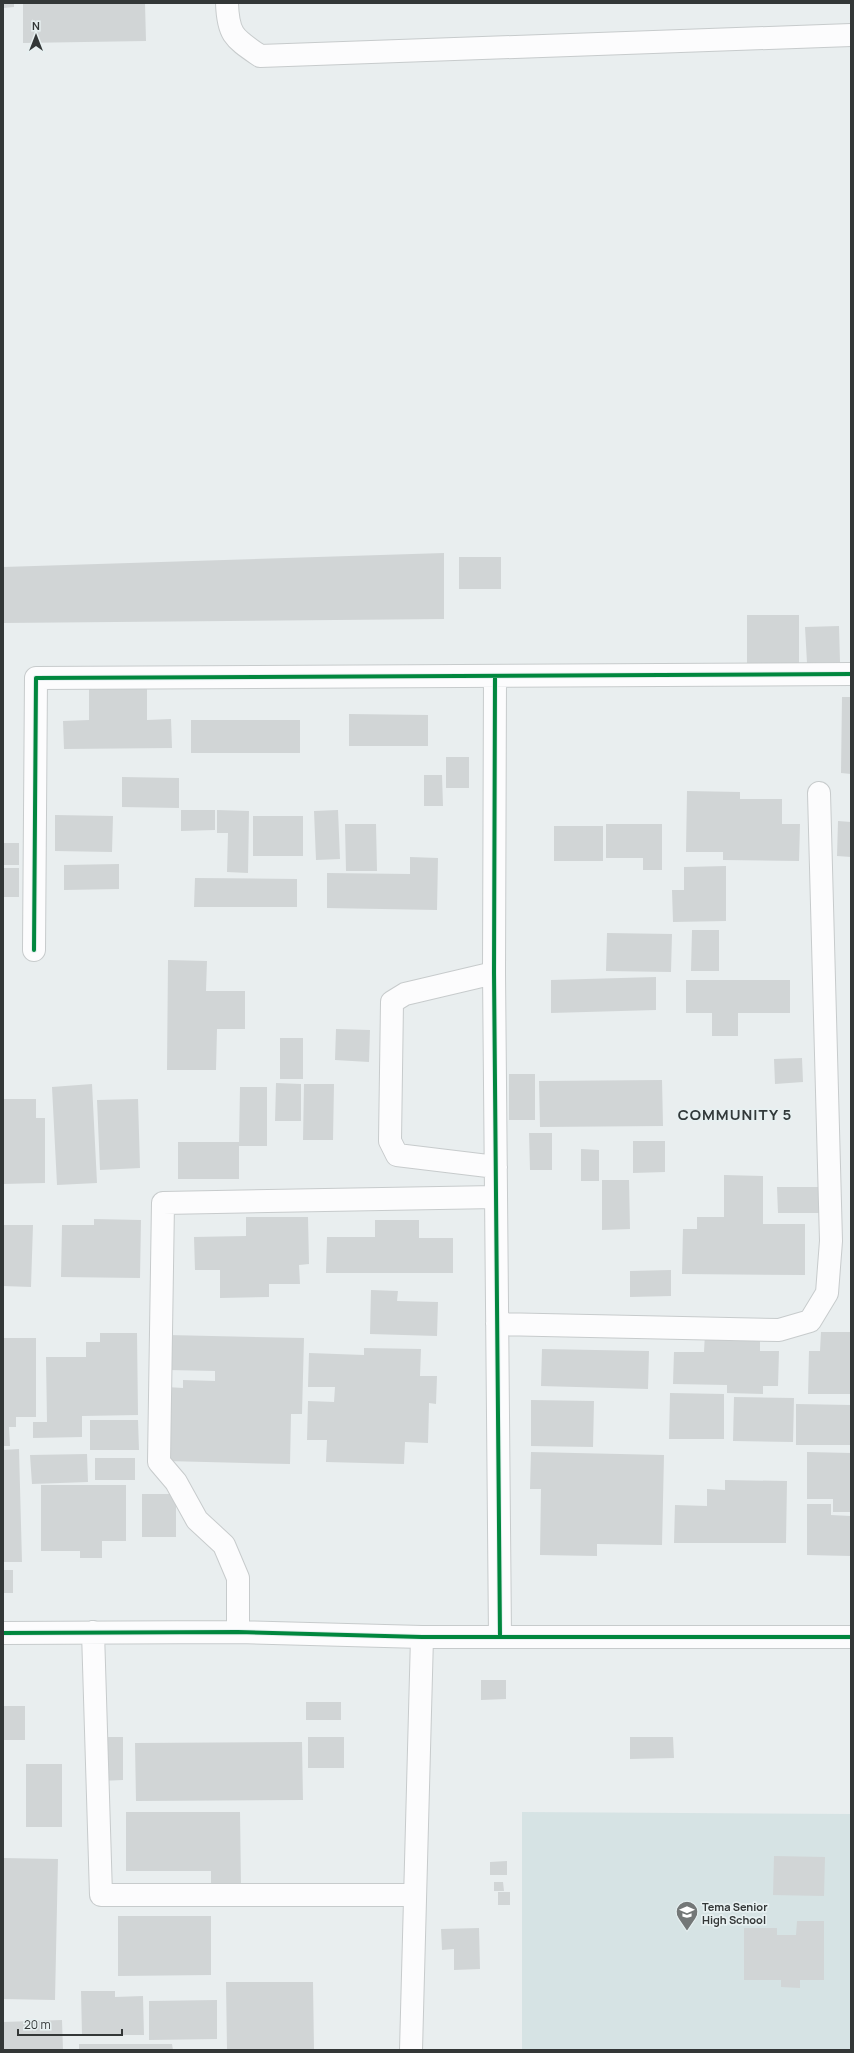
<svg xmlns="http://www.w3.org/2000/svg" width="854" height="2053" font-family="Manrope,sans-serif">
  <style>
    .built { fill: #d6e3e4 }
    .building { fill: #d1d5d6 }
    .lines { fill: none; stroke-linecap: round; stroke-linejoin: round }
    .minor-casing { stroke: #c7cbcc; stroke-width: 24 }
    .minor { stroke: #fcfcfd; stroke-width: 22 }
    .cycleway-casing { stroke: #e7f0f1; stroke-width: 6 }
    .cycleway { stroke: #00873e; stroke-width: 4 }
    .labels { text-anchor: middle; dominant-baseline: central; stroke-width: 3.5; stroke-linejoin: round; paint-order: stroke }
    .poi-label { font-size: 11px; font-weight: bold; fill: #333737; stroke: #e7f0f1; text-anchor: start }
    .district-label { font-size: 15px; font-weight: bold; letter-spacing: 1px; fill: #32393a; stroke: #e7f0f1 }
  </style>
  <rect width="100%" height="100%" fill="#e9eeef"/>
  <!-- built -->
  <path class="built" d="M522 1812 851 1814V2050H522Z"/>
  <!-- building -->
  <path class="building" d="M3 3H14V7L3 8Z
    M23 3H145L146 41 23 43Z
    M444 553V619L3 623V567Z
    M459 557H501V589H459Z
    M747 615H799V673L747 672Z
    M839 626 840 662 807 663 805 627Z
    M147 688V720L171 719 172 748 64 749 63 721 89 720V689Z
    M842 697H851V774L841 773Z
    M349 714 428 715V746H349Z
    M191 720H300V753H191Z
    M446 757H469V788H446Z
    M424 775H442L443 806H424Z
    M122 777 179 778V808L122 807Z
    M687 791 740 792V799H782V824H800L799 861 723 860V852H686Z
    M181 810H215V830L181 831Z
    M217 810 249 811 248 873 227 872 228 833H217Z
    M338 810 340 859 316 860 314 811Z
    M55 815 113 816 112 852 55 851Z
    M253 816H303V856H253Z
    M838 821 851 822V857L837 856Z
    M345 824H376L377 871H346Z
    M606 824H662V870H643V858H606Z
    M554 826H603V861H554Z
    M3 843H19V865H3Z
    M410 857 438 858 437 910 327 908V873L410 874Z
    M119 864V889L64 890V865Z
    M726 866V921L673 922 672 890H684V867Z
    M3 868H19V897H3Z
    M195 878 297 879V907H194Z
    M692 930H719V971H691Z
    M607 933 672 934 671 972 606 971Z
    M168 960 207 961 206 991H245V1029H217L216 1070H167Z
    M656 977V1010L551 1013V980Z
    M686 980H790V1013H738V1036H712V1013H686Z
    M336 1029 370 1030 369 1062 335 1060Z
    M280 1038H303V1079H280Z
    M802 1058 803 1082 775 1084 774 1059Z
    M509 1074H535V1120H509Z
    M662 1080 663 1126 540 1127 539 1081Z
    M276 1083 301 1084V1121H275Z
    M92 1084 97 1183 57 1185 52 1087Z
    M304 1084H334L333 1140H303Z
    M240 1087H267V1146H239Z
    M3 1099H36V1118H45V1183L3 1184Z
    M138 1099 140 1168 100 1170 97 1100Z
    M529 1133H552V1170H530Z
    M633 1141H665V1172L633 1173Z
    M178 1142H239V1179H178Z
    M581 1149 599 1150V1181H581Z
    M724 1175 763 1176V1224H805V1275L682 1274 683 1229H697V1217H724Z
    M602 1180H629L630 1229 602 1230Z
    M777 1187H823L824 1213H778Z
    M246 1217H308L309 1264 299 1265 300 1284H269V1297L220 1298V1270H195L194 1237 246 1236Z
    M94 1219 141 1220 140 1278 61 1277 62 1225H94Z
    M375 1220H419V1238H453V1273H326L327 1237H375Z
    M3 1225H33L31 1287 3 1286Z
    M671 1270V1296L630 1297V1271Z
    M371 1290 398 1291 397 1301 438 1302 437 1336 370 1334Z
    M821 1332H851V1394H808L809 1351H820Z
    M100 1333H137L138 1415 82 1416V1437L33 1438V1422H47L46 1357H86V1342H100Z
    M705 1333 760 1334V1351H779L778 1386H763V1394L727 1393V1385L673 1384 674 1352H704Z
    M168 1335 304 1338 302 1414H291L290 1464 166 1461 167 1387 183 1388V1380L215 1381V1371L168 1370Z
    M3 1338H36V1417H16V1427H9L10 1446H3Z
    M364 1348 421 1349 420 1376H437L436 1404 429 1403 428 1443 405 1442 404 1464 326 1462 327 1440H307L308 1401 334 1402 335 1387H308L309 1353 364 1355Z
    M542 1349 649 1351 648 1389 541 1386Z
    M670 1393 724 1394V1439H669Z
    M734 1397 794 1398 793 1442 733 1441Z
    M531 1400 594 1401 593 1447 531 1446Z
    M796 1404 851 1405V1445H796Z
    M90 1420H138L139 1450H90Z
    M19 1449 22 1562H3V1450Z
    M531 1452 664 1455 662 1545 597 1544V1556L540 1555 541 1489H530Z
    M807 1452 851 1453V1512H833V1499H807Z
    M87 1454 88 1482 32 1484 30 1455Z
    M95 1458H135V1480H95Z
    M725 1480 787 1481 786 1543H674L675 1505 707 1506V1489L725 1490Z
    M41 1485H126V1541H102V1558H80V1551H41Z
    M142 1494H176V1537H142Z
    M807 1504H831V1515L851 1516V1556L807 1555Z
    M3 1570H13V1593H3Z
    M481 1680H506V1699L481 1700Z
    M306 1702H341V1720H306Z
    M3 1706H25V1740H3Z
    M101 1737H123V1780L101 1781Z
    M308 1737H344V1768H308Z
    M630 1737H673L674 1758 630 1759Z
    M302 1742 303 1800 136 1801 135 1743Z
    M26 1764H62V1827H26Z
    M126 1812H240L241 1886H211V1871H126Z
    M774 1856 825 1857 824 1896 773 1895Z
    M3 1858 58 1859 55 2000 3 1999Z
    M507 1861V1875H490V1862Z
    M494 1882H503L504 1891H494Z
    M498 1892H510V1905H498Z
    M118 1916H211V1975L118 1976Z
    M797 1921H824V1980H800V1988L781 1987V1980H744V1928H777V1935H796Z
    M479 1928 480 1969 454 1970V1949L442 1950 441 1929Z
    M226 1982H313L314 2050H227Z
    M81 1991H115V1997L143 1996 144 2035H82Z
    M217 2000V2039L149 2040V2001Z
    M62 2020 63 2050H3V2022Z
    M79 2044H172L173 2050H79Z"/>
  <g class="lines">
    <!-- minor casing -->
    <g class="minor-casing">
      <path id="minor" d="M227 3C228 35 234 38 260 56L851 35
        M495 677 494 973 500 1637
        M34 950 36 678 851 674
        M494 973 405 994 392 1002 390 1141 397 1155 496 1167
        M497 1324 779 1330 810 1321 827 1293 831 1241 819 793
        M93 1632 101 1895H414
        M238 1632V1578L224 1545 197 1520 176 1482 159 1462 163 1203 496 1197
        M3 1633 238 1632 422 1637H851
        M411 2050 422 1637"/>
    </g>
    <!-- minor -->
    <use href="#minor" class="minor"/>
    <!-- cycleway casing -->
    <g class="cycleway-casing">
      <path id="cycleway" d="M495 677 494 973 500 1637
        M34 950 36 678 851 674
        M3 1633 238 1632 422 1637H851"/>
    </g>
    <!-- cycleway -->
    <use href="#cycleway" class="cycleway"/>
  </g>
  <!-- icons -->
  <defs>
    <g id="school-pin" transform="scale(1.15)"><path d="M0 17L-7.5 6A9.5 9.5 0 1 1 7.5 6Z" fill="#737777" stroke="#e7f0f1"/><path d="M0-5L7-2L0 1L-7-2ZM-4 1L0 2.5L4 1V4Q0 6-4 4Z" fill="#fff"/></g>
  </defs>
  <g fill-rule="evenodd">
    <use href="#school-pin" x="687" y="1912"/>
  </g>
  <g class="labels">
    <!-- poi labels -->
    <g class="poi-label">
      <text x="702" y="1906">Tema Senior<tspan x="702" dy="13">High School</tspan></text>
    </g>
    <!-- district labels -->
    <g class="district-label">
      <text x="735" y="1114">COMMUNITY 5</text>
    </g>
  </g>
  <!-- border -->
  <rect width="854" height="2053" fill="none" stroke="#333737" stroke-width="8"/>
  <!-- north arrow -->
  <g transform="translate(36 36)" stroke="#e7f0f1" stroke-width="3" paint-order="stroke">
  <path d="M0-3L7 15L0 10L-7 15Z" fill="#333737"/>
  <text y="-6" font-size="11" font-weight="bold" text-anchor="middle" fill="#333737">N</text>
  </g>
  <!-- scale -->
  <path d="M18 2029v6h104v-6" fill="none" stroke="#333737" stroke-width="2"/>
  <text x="24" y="2029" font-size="12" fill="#333737" stroke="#e7f0f1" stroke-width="3" paint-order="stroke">20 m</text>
</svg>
